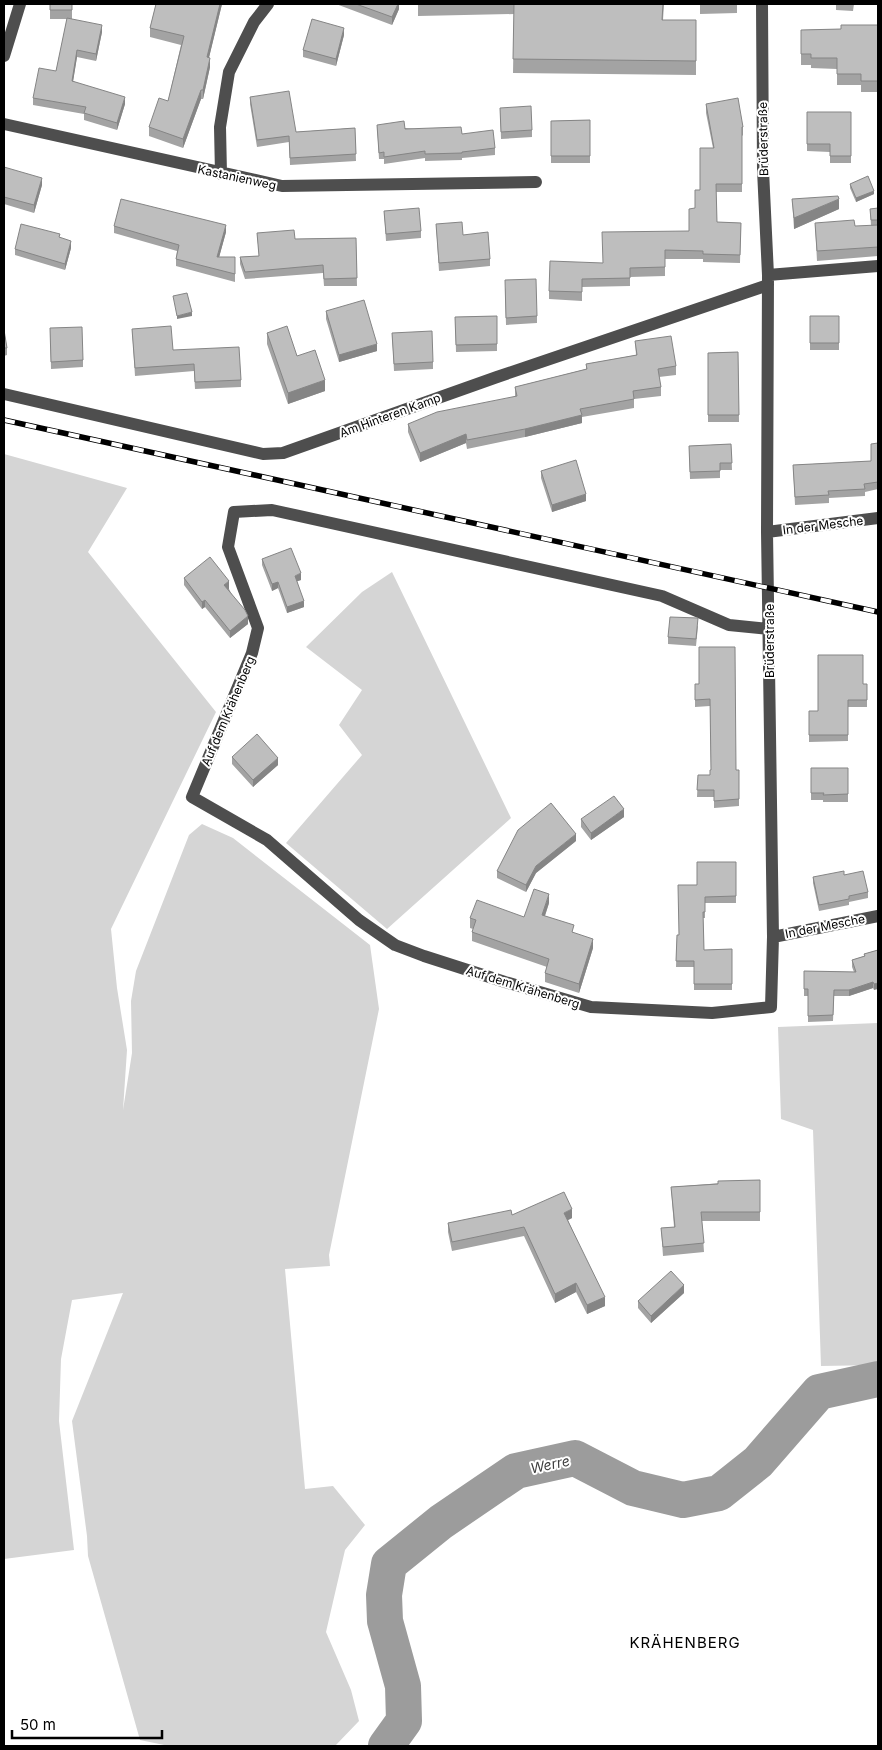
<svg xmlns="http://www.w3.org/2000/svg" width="882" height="1750" font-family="Inter,sans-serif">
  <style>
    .green { fill: #d5d5d5 }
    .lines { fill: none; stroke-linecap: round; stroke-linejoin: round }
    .river { stroke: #9c9c9c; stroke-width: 36 }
    .minor { stroke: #4e4e4e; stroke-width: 12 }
    .rail-casing { stroke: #000; stroke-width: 5.5 }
    .rail { stroke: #fff; stroke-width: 4; stroke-dasharray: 11; stroke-linecap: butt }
    .wall { fill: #a3a3a3 }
    .shaded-wall { fill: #858585 }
    .building { fill: #bebebe; stroke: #858585 }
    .labels { text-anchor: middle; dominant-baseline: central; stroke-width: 4; stroke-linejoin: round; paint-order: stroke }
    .street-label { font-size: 12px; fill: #000; stroke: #fff }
    .water-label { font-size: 14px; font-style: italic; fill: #3d3d3d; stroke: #fff }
    .quarter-label { font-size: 15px; letter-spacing: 1px; fill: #000; stroke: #fff }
  </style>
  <rect width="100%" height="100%" fill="#fff"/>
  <!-- green -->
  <path class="green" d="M4 454 127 488 88 552 216 712 111 929 117 988 127 1050 123 1110 132 1053 131 1001 136 971 189 835 202 824 233 838 370 945 379 1009 329 1255 330 1266 285 1269 305 1489 333 1486 365 1525 345 1550 326 1632 351 1690 359 1721 335 1746H169L140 1740 88 1556 87 1536 72 1421 123 1293 72 1300 61 1359 59 1421 74 1550 4 1559Z
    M392 572 511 818 387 929 286 843 362 755 339 725 362 690 306 647 362 592Z
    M878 1023V1365L821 1366 813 1130 781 1119 778 1027Z"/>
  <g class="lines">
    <!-- river -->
    <path class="river" d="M386 1746 404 1721 403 1686 385 1621 384 1595 389 1564 441 1522 516 1471 575 1458 633 1488 683 1500 719 1493 758 1462 819 1392 878 1379"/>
    <!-- minor -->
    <path class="minor" d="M762 4 763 170 768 275 767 532 773 937 771 1007 712 1013 591 1007 505 982 424 956 395 945 359 920 267 840 192 797 252 653 258 628 228 547 234 512 272 510 662 596 729 625 769 629
      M4 56 20 4
      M4 124 282 186 536 182
      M221 174 220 127 229 72 254 22 268 4
      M768 275 878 266
      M4 394 263 454 283 453 497 377 768 285
      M767 532 878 518
      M773 937 878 916"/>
    <!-- rail casing -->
    <g class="rail-casing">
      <path id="rail" d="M4 420 878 612"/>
    </g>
    <!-- rail -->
    <use href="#rail" class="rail"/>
  </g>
  <!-- wall -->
  <path class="wall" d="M50 4H72V19L102 32 96 61 77 57 73 81 125 104 117 130 84 120V114L33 105V98L56 71 67 19H50Z
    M156 4H222L209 57 210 67 203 99H201L183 148 149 136V127L168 101 181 45 150 37V28Z
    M336 4H399V9L392 25Z
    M418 4H664L663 20H696V75L513 73 514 14 418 16Z
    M700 4H737V13L700 14Z
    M836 4H854L853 11 836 10Z
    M878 25V92H861V85H837V69L811 68V65H801V30L841 29Z
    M344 35 336 66 303 57V50Z
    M250 97 296 132 355 128 356 161 290 165 289 142 257 147 250 104Z
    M706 104 743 127V135L742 136V192H716L717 222 741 223 740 263 703 262V259H665V276L630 277V286L582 287V301L549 299V291L603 263 689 231 713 148 706 113Z
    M500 108 532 130V137L501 139Z
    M807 112H851V163H830V152L807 151Z
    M590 120V163H551V121Z
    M377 125 462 134 495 148V155L462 158V160L425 161V158L384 164V159H379Z
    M4 167 42 185 34 213 4 204Z
    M850 184 874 194 856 202 850 188Z
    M792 199 839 209 794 229Z
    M878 208V256L817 261 815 223 855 226H871L870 209Z
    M384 211 421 231V238L386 241Z
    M436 224 463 235 490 259V266L439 271Z
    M114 226 226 232 219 257H235V282L176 266V259L177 251 114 233Z
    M257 233 295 239 356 238 357 286H324L323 273 245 279 240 264V257L259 256Z
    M60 237 71 248 65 270 15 255V249Z
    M505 288 537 316V323L506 325Z
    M326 311 377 351 339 362 326 319Z
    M497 316V351L456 352 455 317Z
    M810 316H839V350H810Z
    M50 328 83 360V367L51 369Z
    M132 329 173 350 241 380V387L195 389 194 371 135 376Z
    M4 330 7 348V355L4 356Z
    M267 333 297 356 325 391 288 404 267 344Z
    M392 333 433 362V369L394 371Z
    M635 341 676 366V375L659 377 661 387V396L634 399V408L582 417V423L525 437 467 449 466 443 420 462 408 432V424L515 397V387L586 369V364L636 355Z
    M738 352 739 422H708V353Z
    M878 443V489L865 492V496L829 498V503L795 505 793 465 871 461Z
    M731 444 732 470H720V478L690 479 689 446Z
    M541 471 586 501 552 512 541 478Z
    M262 559 301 580 297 581 304 607 287 613 278 588 272 591 262 565Z
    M184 578 229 589 248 624 230 638 205 607 202 609 184 585Z
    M698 626 696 646 668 644V637Z
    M699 647 736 770H739V806L714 808V797H697L698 775H710L711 770 710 706 695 707V684H699Z
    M863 684H867V707H848V741L809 742V711H818Z
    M232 757 278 765 253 787 232 764Z
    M811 768H848V802H823V800H811Z
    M624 817 591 840 581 827V819Z
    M576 841 536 873 526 892 497 878V871Z
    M736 862V903H705V918H703L704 950 732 949V990H694V967H676L677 935H679L697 885Z
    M813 877 868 892V898L849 902V905L819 911 813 883Z
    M549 903 545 916 574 933 593 948 579 993 545 982V973L547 967 472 941V932L473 929 470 928V918L524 917Z
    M878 950 874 990 873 988 849 996H834L833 1021 808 1022V996H804V971L854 972 852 967V960L864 956V954Z
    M760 1180V1221H702L704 1252 663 1256 661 1228 674 1227 671 1187Z
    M512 1215 572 1218 568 1220 605 1306 587 1314 576 1292 555 1303 524 1236 452 1251 448 1232V1223Z
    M684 1293 651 1323 638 1308V1301Z"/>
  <!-- shaded-wall -->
  <path class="shaded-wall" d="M220 4H222L207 66V57Z
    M398 4H399V9L392 25V17Z
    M102 25V32L96 61V54Z
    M344 28V35L336 66V59Z
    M77 50V57L72 88V81Z
    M210 58V67L203 99V90Z
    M201 90V99L183 148V139Z
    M125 97V104L117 130V123Z
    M42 178V185L34 213V205Z
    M874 191V194L856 202V198Z
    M839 199V209L794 229V218Z
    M226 225V232L217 265V257Z
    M71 241V248L65 270V264Z
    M192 312V316L177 319V316Z
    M377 344V351L339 362V355Z
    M325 380V391L288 404V393Z
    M582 415V423L525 437V429Z
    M466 434V443L420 462V453Z
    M586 494V501L552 512V505Z
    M301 573V580L295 582V576Z
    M229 581V589L224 592V585Z
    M278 582V588L272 591V584Z
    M205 600V607L202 609V602Z
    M304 601V607L287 613V607Z
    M248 616V624L230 638V631Z
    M278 758V765L253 787V780Z
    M624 809V817L591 840V833Z
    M576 834V841L536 873 526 892V885L536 866Z
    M549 894V903L542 924V915Z
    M593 939V948L579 993V984Z
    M873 982V988L849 996V990Z
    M878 983V989L874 990V984Z
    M572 1209V1218L564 1222V1213Z
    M576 1283V1292L555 1303V1294Z
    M684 1285V1293L651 1323V1316Z
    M605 1297V1306L587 1314V1305Z"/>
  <!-- building -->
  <path class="building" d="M50 4H72V10H50Z
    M156 4H220L207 57 210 58 203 90H201L183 139 149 127 159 98 168 101 184 36 150 28Z
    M356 4H398L392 17Z
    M514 4H663L662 20H696V61L513 59Z
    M67 18 102 25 96 54 77 50 72 81 125 97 117 123 84 113 86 107 33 98 39 68 56 71Z
    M312 19 344 28 336 59 303 50Z
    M841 25H878V81H861V74H837V58H811V54H801V30L841 29Z
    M289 91 296 132 355 128 356 154 290 158 289 136 257 140 250 97Z
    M738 98 743 127H742V184H716L717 222 741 223 740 255 703 254V251L665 250V267L630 268V278L582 279V292L549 291 550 261 603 263 602 232 689 231V209L695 208V190H700V148H714L706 104Z
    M531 106 532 130 501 132 500 108Z
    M807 112H851V156H830V144H807Z
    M590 120V156H551V121Z
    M404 121 405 129 461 127 462 134 493 130 495 148 462 152V153L425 154V151L384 157V152L379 153 377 125Z
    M4 167 42 178 34 205 4 197Z
    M868 176 874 191 856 198 850 184Z
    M838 196 839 199 794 218 792 199Z
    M121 199 226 225 217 257H235V274L176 259 179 245 114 226Z
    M419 208 421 231 386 234 384 211Z
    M878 208V220H871L870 209Z
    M854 220 855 226 878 225V247L817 251 815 223Z
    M462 222 463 235 488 232 490 259 439 263 436 224Z
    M21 224 60 234 59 237 71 241 65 264 15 249Z
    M294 230 295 239 356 238 357 278 324 279 323 265 245 272 240 257 259 256 257 233Z
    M536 279 537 316 506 318 505 280Z
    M187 293 192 312 177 316 173 296Z
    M364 300 377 344 339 355 326 311Z
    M497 316V344L456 345 455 317Z
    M810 316H839V343H810Z
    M171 326 173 350 239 347 241 380 195 382 194 364 135 368 132 329Z
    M287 326 297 356 315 350 325 380 288 393 267 333Z
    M82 327 83 360 51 362 50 328Z
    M4 330 7 348H4Z
    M432 331 433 362 394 364 392 333Z
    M671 336 676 366 658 369 661 387 633 391 634 399 580 409 582 415 525 429 467 440 466 434 420 453 408 424 437 412 517 396 515 387 587 369 586 364 637 355 635 341Z
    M738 352 739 415H708V353Z
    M878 443V482L864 484 865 489 828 491 829 495 795 497 793 465 871 461V444Z
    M731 444 732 463H720V471L690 472 689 446Z
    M576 460 586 494 552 505 541 471Z
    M291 548 301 573 295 576 304 601 287 607 278 582 272 584 262 559Z
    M210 557 229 581 224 585 245 610 248 616 230 631 205 600 202 602 184 578Z
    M670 617 698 618 696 639 668 637Z
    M699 647H735L736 770H739V799L714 801V790H697L698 775H710V770H711L710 699 695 700V684H699Z
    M818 655H863V684H867V700H848V735H809V711H818Z
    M257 734 278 758 253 780 232 757Z
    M811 768H848V794L823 795 824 793H811Z
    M614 796 624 809 591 833 581 819Z
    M551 803 576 834 536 866 526 885 497 871 518 830Z
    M697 862H736V896L705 897V912H703L704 950 732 949V984H694V961H676L677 935H679L678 885H697Z
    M844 871V875L863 871 868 892 849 896V899L819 905 813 877Z
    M534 889 549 894 542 915 574 925 572 932 593 939 579 984 545 973 549 959 472 932 476 920 470 918 477 900 524 917Z
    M878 950V983L874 984 873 982 849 990H834L833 1015 808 1016V989H804V971L856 972 852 960 865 956 864 954Z
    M760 1180V1212H701L704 1243 663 1247 661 1228 675 1227 671 1187 718 1184V1181Z
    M564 1192 572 1209 564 1213 605 1297 587 1305 576 1283 555 1294 524 1227 452 1242 448 1223 511 1210 512 1215Z
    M671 1271 684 1285 651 1316 638 1301Z"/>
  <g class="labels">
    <!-- street labels -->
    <g class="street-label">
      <text transform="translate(763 139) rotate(-91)">Brüderstraße</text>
      <text transform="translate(237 177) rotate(12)">Kastanienweg</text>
      <text transform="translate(390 415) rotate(-20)">Am Hinteren Kamp</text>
      <text transform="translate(823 525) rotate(-7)">In der Mesche</text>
      <text transform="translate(769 641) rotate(-90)">Brüderstraße</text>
      <text transform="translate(228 711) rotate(-67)">Auf dem Krähenberg</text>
      <text transform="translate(825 926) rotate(-11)">In der Mesche</text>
      <text transform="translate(523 987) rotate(17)">Auf dem Krähenberg</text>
    </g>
    <!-- water labels -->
    <g class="water-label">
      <text transform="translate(550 1464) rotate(-12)">Werre</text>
    </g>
    <!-- quarter labels -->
    <g class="quarter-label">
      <text x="685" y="1642">KRÄHENBERG</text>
    </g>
  </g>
  <!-- border -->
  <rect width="882" height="1750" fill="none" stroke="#000000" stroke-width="10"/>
  <!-- scale -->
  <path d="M12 1730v8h150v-8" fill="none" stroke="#000000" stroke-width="2.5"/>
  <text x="20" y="1730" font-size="15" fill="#000000" stroke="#ffffff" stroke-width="4" paint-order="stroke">50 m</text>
</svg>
